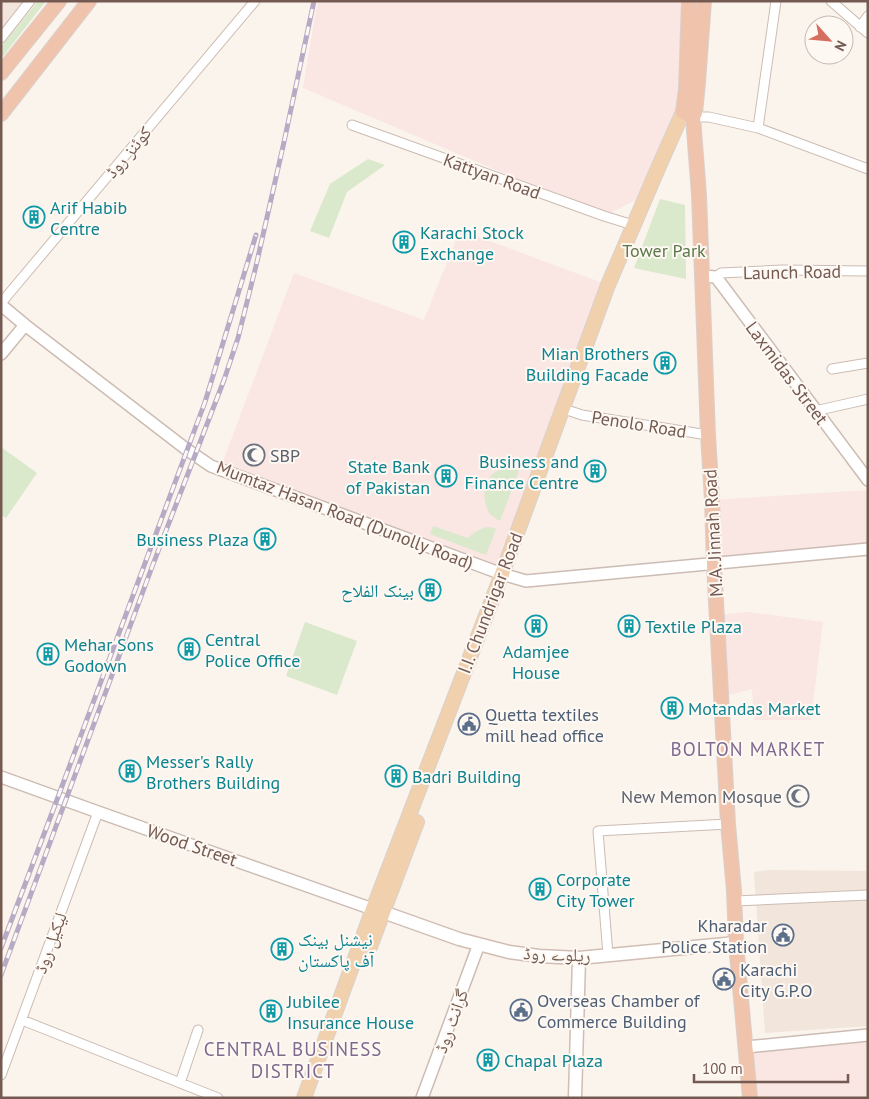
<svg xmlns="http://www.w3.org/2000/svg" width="869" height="1099" font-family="'PT Sans','Noto Naskh Arabic',sans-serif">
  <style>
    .residential { fill: #f2e5db }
    .commercial { fill: #fae6e2 }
    .green { fill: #dae8cc }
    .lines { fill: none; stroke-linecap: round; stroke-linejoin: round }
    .minor-casing { stroke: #ccbcb3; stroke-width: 11 }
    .tertiary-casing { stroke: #ccbcb3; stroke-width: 14 }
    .secondary-casing { stroke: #d1bdb3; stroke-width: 15 }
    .primary-casing { stroke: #d8d1ce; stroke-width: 16 }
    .trunk-casing { stroke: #d8d1ce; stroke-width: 16 }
    .minor { stroke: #fff; stroke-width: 9 }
    .tertiary { stroke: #fff; stroke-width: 11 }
    .secondary { stroke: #fff; stroke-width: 12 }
    .primary { stroke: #f1d1ad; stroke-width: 14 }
    .trunk { stroke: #f0c3ac; stroke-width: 14 }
    .rail-casing { stroke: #b6aac5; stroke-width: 5 }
    .rail { stroke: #fef8f3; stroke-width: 3; stroke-dasharray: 9; stroke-linecap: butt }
    .labels { text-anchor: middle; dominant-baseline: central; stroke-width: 4; stroke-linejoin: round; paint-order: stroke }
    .street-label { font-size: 18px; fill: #745a51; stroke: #fef8f3 }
    .culture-label { font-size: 18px; fill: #0d838f; stroke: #fef8f3; text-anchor: start }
    .park-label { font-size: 18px; fill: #5d784a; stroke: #fef8f3 }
    .worship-label { font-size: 18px; fill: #5b616d; stroke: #fef8f3; text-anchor: start }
    .service-label { font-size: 18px; fill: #4e5e75; stroke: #fef8f3; text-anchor: start }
    .neighbourhood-label { font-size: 19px; letter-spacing: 1px; fill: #7f698f; stroke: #fef8f3 }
  </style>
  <rect width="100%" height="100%" fill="#fbf4ec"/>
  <!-- residential -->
  <path class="residential" d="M1 1H26L1 31Z
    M767 870 868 871V1026L765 1033 754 872Z"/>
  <!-- commercial -->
  <path class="commercial" d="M319 1H687L681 108 645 193 636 200 604 216 303 88 316 10Z
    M460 230 608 285 502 574 220 469 294 273 424 320Z
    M868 490V549L714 564 712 500Z
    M748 612 823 622 811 720H754L752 689 721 697 717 615Z
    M868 1035V1098H750L746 1047Z"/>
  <!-- green -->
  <path class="green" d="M38 1H46L1 59V47Z
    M368 159 385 165 347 192 329 238 310 231 330 184Z
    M660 199 685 205 686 279 634 268Z
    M1 447 37 473 6 518 1 515Z
    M513 468 519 470 500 521C497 519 493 517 490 514 481 501 483 479 497 471 502 469 507 468 513 468Z
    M433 526 468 538C476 531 485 524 496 529L486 555 430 534Z
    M305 622 357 641 337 695 286 676Z"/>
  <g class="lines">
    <!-- minor casing -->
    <g class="minor-casing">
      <path id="minor" d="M831 1 868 33
        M860 27 868 16
        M1 38 30 1
        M693 117H709L758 128 868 169
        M352 125 604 216 633 225
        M758 128 776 1
        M716 277 721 273 782 270 868 271
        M1 303 255 1
        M832 369 868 363
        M570 411 582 415 708 435
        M815 411 868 399
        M735 901 868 895
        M608 955 598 831 728 824
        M22 1020 218 1098
        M1 1075 98 812
        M180 1083 198 1030"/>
    </g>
    <!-- tertiary casing -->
    <g class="tertiary-casing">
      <path id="tertiary" d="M702 276 716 277 868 480
        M1 305 25 325 186 449 211 466 502 574 526 581 868 549
        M1 354 25 325
        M1 777 98 812 381 912
        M746 1047 868 1035
        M422 1098 479 944"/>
    </g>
    <!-- secondary casing -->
    <g class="secondary-casing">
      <path id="secondary" d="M383 912 459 939 509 952 539 956 579 958 736 943
        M575 1098 579 958"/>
    </g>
    <!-- primary casing -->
    <g class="primary-casing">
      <path id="primary" d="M370 947 417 822
        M304 1098 373 909 502 574 608 285 659 166 683 112"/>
    </g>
    <!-- trunk casing -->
    <g class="trunk-casing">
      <path id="trunk" d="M689 1 686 89 683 112 693 117
        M704 1 698 83 695 113 693 117 699 195 708 435 712 500 714 564 728 824 734 891 736 943 750 1098
        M1 73 59 1
        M1 114 89 1"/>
    </g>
    <!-- minor -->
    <use href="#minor" class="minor"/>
    <!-- tertiary -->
    <use href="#tertiary" class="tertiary"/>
    <!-- secondary -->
    <use href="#secondary" class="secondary"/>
    <!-- primary -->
    <use href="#primary" class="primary"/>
    <!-- trunk -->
    <use href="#trunk" class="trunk"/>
    <!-- rail casing -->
    <g class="rail-casing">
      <path id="rail" d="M1 948 58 797 205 402 256 235
        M1 975 152 567 224 380 238 338 256 266 284 142 314 1"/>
    </g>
    <!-- rail -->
    <use href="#rail" class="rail"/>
  </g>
  <!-- icons -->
  <defs>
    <g id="building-ring" transform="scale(1.125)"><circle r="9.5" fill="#fef8f3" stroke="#0f9aa8" stroke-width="1.5"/><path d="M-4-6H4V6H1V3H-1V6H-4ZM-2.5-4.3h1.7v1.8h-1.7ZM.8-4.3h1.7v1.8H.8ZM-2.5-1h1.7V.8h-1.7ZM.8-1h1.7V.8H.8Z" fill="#0f9aa8"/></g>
    <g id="mosque-ring" transform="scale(1.125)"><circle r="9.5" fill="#fef8f3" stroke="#6b7280" stroke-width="1.5"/><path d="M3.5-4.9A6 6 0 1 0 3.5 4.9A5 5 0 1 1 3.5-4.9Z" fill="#6b7280"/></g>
    <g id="civic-ring" transform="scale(1.125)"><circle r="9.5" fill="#fef8f3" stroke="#5c6f8a" stroke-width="1.5"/><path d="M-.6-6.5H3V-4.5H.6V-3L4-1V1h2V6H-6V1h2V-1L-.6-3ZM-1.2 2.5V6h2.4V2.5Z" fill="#5c6f8a"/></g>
  </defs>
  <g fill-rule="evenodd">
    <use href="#building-ring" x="34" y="217"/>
    <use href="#building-ring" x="404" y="242"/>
    <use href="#building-ring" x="665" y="363"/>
    <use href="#mosque-ring" x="254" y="455"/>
    <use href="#building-ring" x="595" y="471"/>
    <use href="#building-ring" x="446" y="476"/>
    <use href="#building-ring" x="265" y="539"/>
    <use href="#building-ring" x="430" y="590"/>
    <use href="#building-ring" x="536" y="626"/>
    <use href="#building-ring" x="629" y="626"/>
    <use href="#building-ring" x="189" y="649"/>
    <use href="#building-ring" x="48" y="654"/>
    <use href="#building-ring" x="672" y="708"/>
    <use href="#civic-ring" x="469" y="724"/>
    <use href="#building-ring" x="130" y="771"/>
    <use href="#building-ring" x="396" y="776"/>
    <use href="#mosque-ring" x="798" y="796"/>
    <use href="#building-ring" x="540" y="889"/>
    <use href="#civic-ring" x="783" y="935"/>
    <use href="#building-ring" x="282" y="949"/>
    <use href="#civic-ring" x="724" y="979"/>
    <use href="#civic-ring" x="521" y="1010"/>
    <use href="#building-ring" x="271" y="1011"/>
    <use href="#building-ring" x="488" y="1060"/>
  </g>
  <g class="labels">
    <!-- street labels -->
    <g class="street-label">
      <text transform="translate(128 152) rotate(-50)">کوئنز روڈ</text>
      <text transform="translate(492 176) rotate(20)">Kattyan Road</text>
      <text transform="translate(792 272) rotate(-1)">Launch Road</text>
      <text transform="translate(787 373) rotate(53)">Laxmidas Street</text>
      <text transform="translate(639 424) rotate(9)">Penolo Road</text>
      <text transform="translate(345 515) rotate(21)">Mumtaz Hasan Road (Dunolly Road)</text>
      <text transform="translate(713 533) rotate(-93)">M.A. Jinnah Road</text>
      <text transform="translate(490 603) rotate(-69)">I.I. Chundrigar Road</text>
      <text transform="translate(192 845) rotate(19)">Wood Street</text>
      <text transform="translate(50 943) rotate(-70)">لیکیل روڈ</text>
      <text transform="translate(557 954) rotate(2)">ریلوے روڈ</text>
      <text transform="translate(451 1021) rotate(-70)">گرانٹ روڈ</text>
    </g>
    <!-- culture labels -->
    <g class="culture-label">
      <text x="50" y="207">Arif Habib<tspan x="50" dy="21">Centre</tspan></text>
      <text x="420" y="232">Karachi Stock<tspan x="420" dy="21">Exchange</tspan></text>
      <text x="649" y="353" text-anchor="end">Mian Brothers<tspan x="649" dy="21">Building Facade</tspan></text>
      <text x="579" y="461" text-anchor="end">Business and<tspan x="579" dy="21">Finance Centre</tspan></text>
      <text x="430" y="466" text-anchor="end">State Bank<tspan x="430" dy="21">of Pakistan</tspan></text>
      <text x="249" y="539" text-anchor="end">Business Plaza</text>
      <text x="414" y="590" text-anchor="end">بینک الفلاح</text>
      <text x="645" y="626">Textile Plaza</text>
      <text x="205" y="639">Central<tspan x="205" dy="21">Police Office</tspan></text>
      <text x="64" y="644">Mehar Sons<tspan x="64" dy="21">Godown</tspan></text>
      <text x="536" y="651" text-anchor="middle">Adamjee<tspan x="536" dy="21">House</tspan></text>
      <text x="688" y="708">Motandas Market</text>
      <text x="146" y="761">Messer's Rally<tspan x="146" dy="21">Brothers Building</tspan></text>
      <text x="412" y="776">Badri Building</text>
      <text x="556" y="879">Corporate<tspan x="556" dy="21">City Tower</tspan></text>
      <text x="298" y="939">نیشنل بینک<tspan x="298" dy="21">آف پاکستان</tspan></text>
      <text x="287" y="1001">Jubilee<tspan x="287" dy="21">Insurance House</tspan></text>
      <text x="504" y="1060">Chapal Plaza</text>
    </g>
    <!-- park labels -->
    <g class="park-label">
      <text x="664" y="250">Tower Park</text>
    </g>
    <!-- worship labels -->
    <g class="worship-label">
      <text x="270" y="455">SBP</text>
      <text x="782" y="796" text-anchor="end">New Memon Mosque</text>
    </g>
    <!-- service labels -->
    <g class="service-label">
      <text x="485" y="714">Quetta textiles<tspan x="485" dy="21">mill head office</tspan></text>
      <text x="767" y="925" text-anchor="end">Kharadar<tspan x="767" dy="21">Police Station</tspan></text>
      <text x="740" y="969">Karachi<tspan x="740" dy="21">City G.P.O</tspan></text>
      <text x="537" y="1000">Overseas Chamber of<tspan x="537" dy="21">Commerce Building</tspan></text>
    </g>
    <!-- neighbourhood labels -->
    <g class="neighbourhood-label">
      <text x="748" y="749">BOLTON MARKET</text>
      <text x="293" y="1049">CENTRAL BUSINESS<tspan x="293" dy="22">DISTRICT</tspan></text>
    </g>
  </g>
  <!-- border -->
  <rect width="869" height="1099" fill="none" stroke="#745a51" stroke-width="5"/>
  <!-- north arrow -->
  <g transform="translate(829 40) rotate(117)"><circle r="24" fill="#fef8f3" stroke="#c7b9b2"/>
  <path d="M0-4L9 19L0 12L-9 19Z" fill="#d66e60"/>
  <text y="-8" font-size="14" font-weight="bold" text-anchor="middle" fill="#745a51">N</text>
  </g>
  <!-- scale -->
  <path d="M694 1074v8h154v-8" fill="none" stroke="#745a51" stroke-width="2.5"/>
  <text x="702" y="1074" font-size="15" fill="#745a51" stroke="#fef8f3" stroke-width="4" paint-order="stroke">100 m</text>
</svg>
